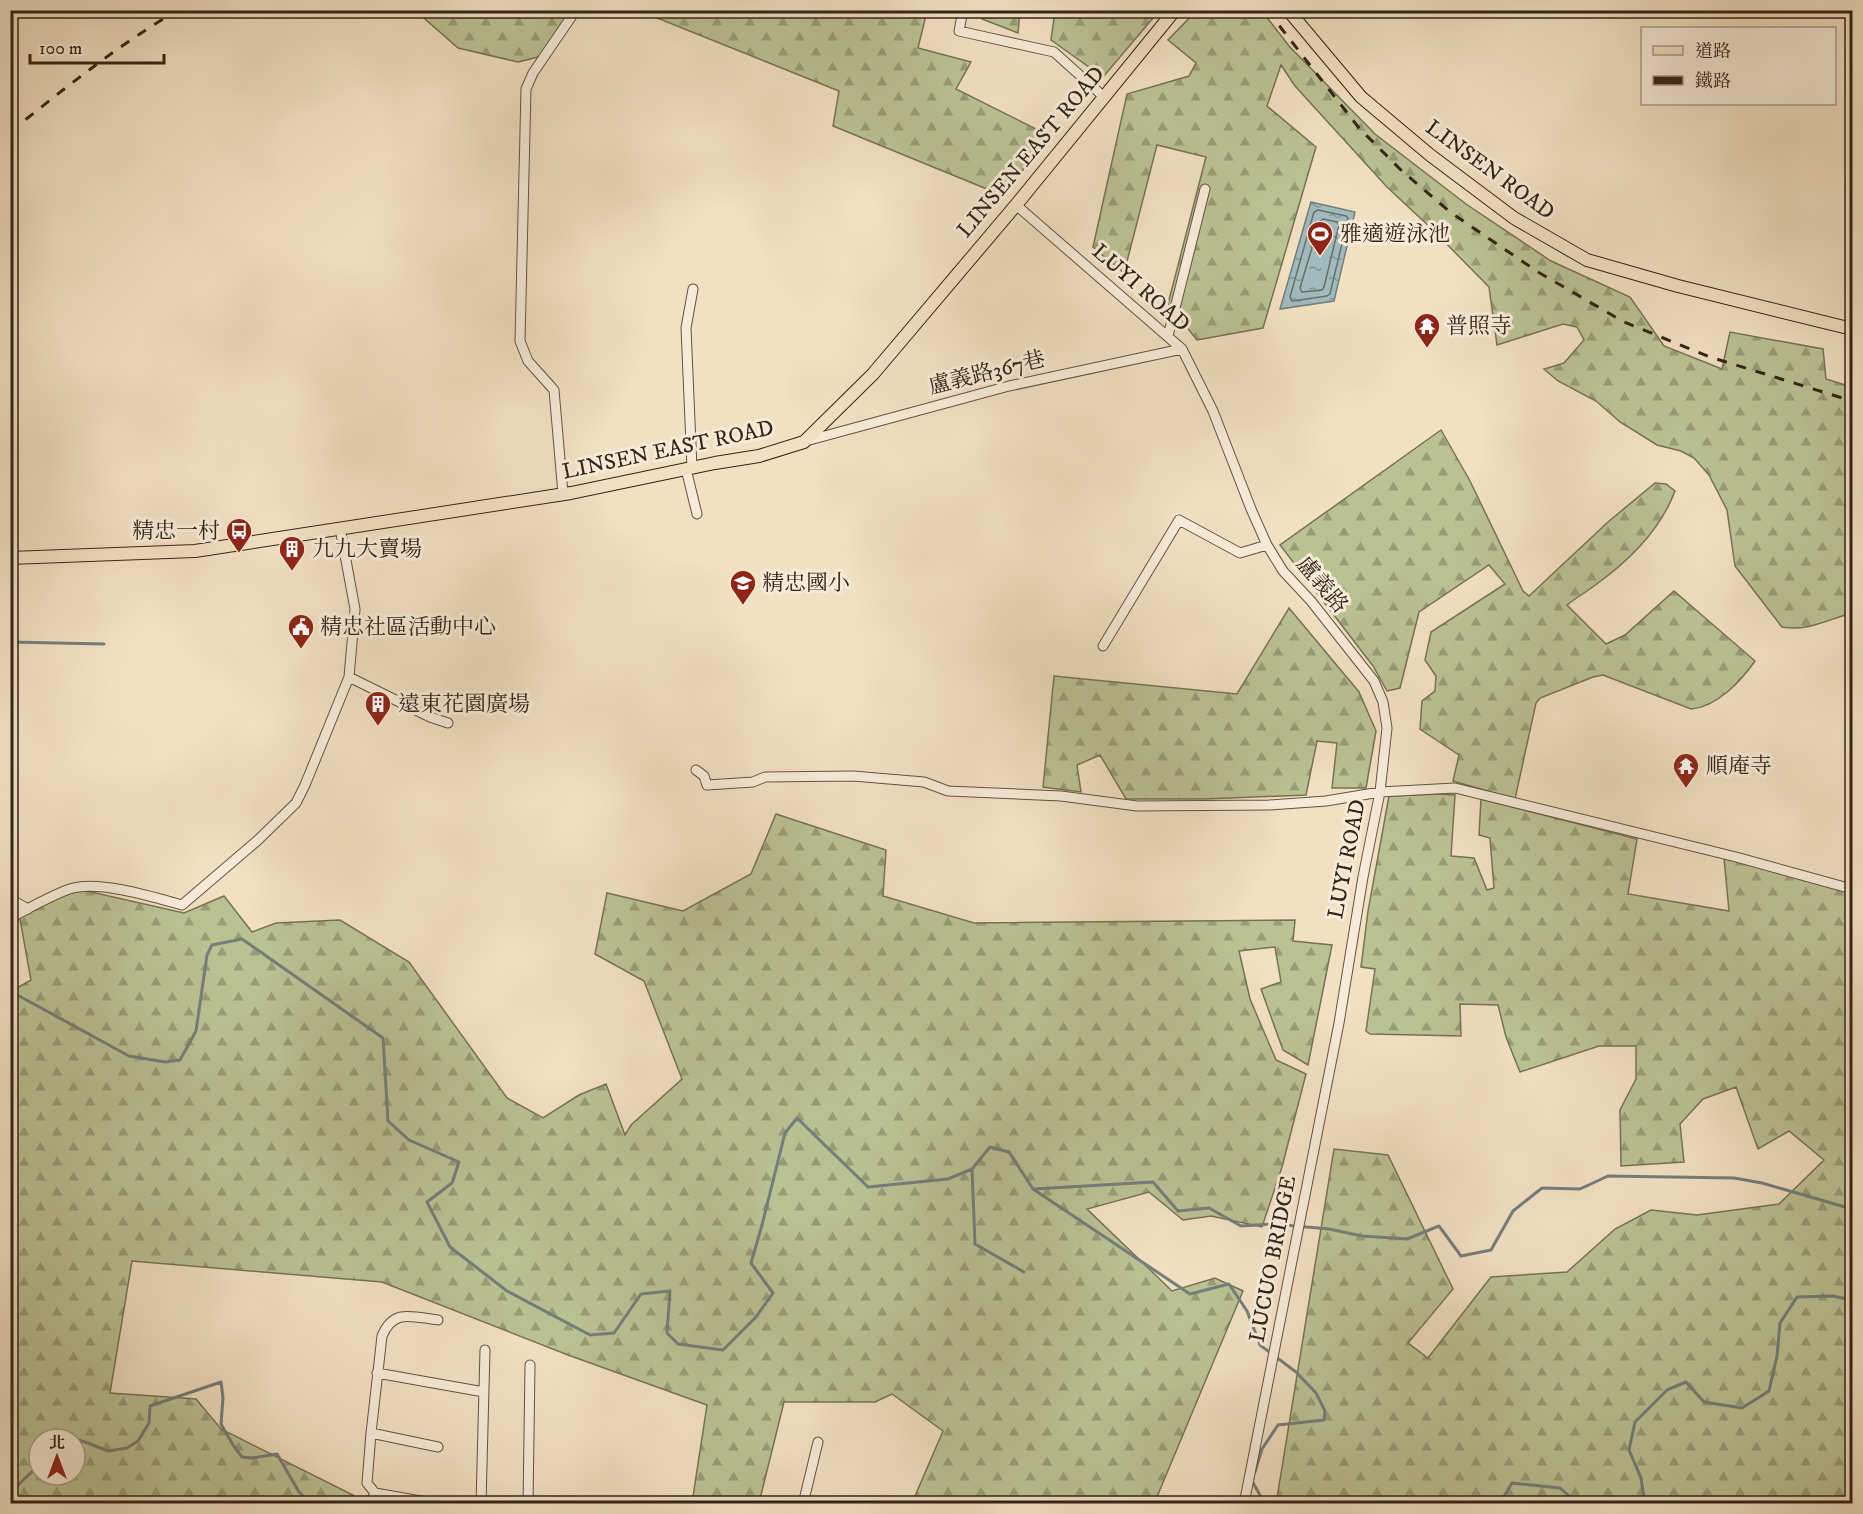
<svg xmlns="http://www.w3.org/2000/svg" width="1863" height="1514" font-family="'IM FELL DW Pica','Noto Serif TC',serif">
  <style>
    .forest { fill: url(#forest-firs); stroke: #767355; stroke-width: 1.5; fill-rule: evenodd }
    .water { fill: url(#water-ripples); stroke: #747e7b; stroke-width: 1.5 }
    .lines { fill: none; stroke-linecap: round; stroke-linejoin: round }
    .shore { stroke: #6a6f6a; stroke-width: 1.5 }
    .stream { stroke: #747e7b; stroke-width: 3 }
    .minor-casing { stroke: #635341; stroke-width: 11 }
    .major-casing { stroke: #332416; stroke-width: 14 }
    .minor { stroke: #f7ebd8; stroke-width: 9 }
    .major { stroke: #f2e0c3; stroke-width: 12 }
    .rail { stroke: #332416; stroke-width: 3; stroke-dasharray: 10 10; stroke-linecap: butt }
    .labels { text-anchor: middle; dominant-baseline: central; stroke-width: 6; stroke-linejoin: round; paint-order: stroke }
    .street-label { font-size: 22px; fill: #332416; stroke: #f7ebd8 }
    .poi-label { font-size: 22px; fill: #332416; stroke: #f7ebd8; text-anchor: start }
  </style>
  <defs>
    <pattern id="forest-firs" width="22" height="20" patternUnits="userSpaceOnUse" patternTransform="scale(1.5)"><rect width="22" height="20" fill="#bac294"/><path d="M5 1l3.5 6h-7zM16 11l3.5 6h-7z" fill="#989d78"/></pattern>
    <pattern id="water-ripples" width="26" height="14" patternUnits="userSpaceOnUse" patternTransform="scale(1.5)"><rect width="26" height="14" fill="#a0babe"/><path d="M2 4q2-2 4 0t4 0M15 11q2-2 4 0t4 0" fill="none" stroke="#839799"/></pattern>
  </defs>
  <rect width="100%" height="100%" fill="#f2e0c3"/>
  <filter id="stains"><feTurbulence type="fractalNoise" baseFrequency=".00333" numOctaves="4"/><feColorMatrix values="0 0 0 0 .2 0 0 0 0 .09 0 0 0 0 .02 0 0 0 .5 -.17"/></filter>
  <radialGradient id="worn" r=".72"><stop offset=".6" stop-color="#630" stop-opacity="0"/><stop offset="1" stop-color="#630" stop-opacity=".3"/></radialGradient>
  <!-- forest -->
  <path class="forest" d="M664 10 927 11 918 48 971 62 956 89 1048 135 1004 196 833 126 839 91 657 18Z
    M416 11H576L546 55 518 62 458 48Z
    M983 11H1020L1018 33 982 19Z
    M1055 11V10L1159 11 1103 77 1051 40Z
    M1196 11H1262L1289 46 1375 134 1466 204 1551 261 1630 297 1664 346 1722 369 1730 332 1823 349 1826 379 1852 387V613C1830 619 1806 632 1782 627L1735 566 1727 510 1709 475 1694 458 1681 451 1657 445 1620 422 1596 401 1558 381 1544 369 1564 363 1584 340 1577 327 1563 324 1497 345 1489 287 1433 230 1387 187 1295 86 1281 65 1267 106 1316 147 1263 328 1197 340 1168 304 1206 157 1157 145 1124 273 1093 247 1127 94 1189 76 1196 63 1168 40Z
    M1441 430 1470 481 1523 591 1529 596 1608 522 1655 483 1666 484 1675 491C1661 528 1631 559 1598 583 1588 591 1577 597 1567 605L1606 644 1625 635 1674 591 1755 661C1741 681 1717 707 1691 709L1603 675 1593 677 1540 698 1536 703 1515 799 1453 781 1459 755 1420 729 1422 701 1435 691 1436 676 1425 660 1431 632 1505 584 1489 565 1419 612 1400 688 1387 691 1373 666 1280 545Z
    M1289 608 1359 692 1376 731 1366 788H1332L1337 743 1317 741 1306 795 1205 799H1126L1100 755 1077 765 1081 792 1043 787 1054 676 1237 694Z
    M1438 794 1455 795 1451 856 1474 858 1487 890 1494 888 1490 838 1479 835 1481 799 1637 839 1628 894 1729 911 1724 858 1852 893V1503L1276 1504 1334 1149 1388 1155 1453 1289 1408 1343 1428 1358 1491 1277 1567 1272 1615 1229 1651 1210 1697 1215 1779 1204 1824 1160 1789 1131 1758 1149 1736 1087 1703 1099 1680 1124 1684 1162 1621 1166 1620 1110 1636 1079V1046H1599L1520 1072 1506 1037 1498 1005 1460 1004 1461 1036 1370 1034 1366 1031 1375 969 1361 967 1368 911 1389 796Z
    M776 814 886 850 883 896 974 923 1295 920 1293 941 1332 945 1308 1065 1283 1050 1261 989 1281 982 1275 947 1239 951 1250 999 1276 1060 1306 1074 1282 1167 1262 1227 1211 1216 1183 1220 1149 1192 1087 1209 1172 1291 1215 1278 1243 1291 1154 1504 912 1503 943 1431 892 1394 875 1402H784L759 1503H692L707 1405 568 1355 382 1282 132 1261 110 1393 196 1399 221 1429 353 1495 346 1504 11 1503 10 992 31 980 19 914 78 889 184 913 224 896 252 932 276 923 340 920 409 962 507 1098 543 1118 579 1095 606 1084 625 1135 631 1125 682 1079 644 981 595 954 607 893 683 911 751 874ZM39 1439H75V1475H39Z"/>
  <!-- water -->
  <path class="water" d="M1311 202 1355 212 1334 301 1280 309Z"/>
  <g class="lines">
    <!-- shore -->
    <path class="shore" d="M1318 210 1346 216 1348 218 1330 294 1327 296 1292 301 1290 297 1314 212Z
      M1323 219 1337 222 1339 225 1324 287 1322 290 1302 292 1300 288 1320 221Z"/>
    <!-- stream -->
    <path class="stream" d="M10 642 104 644
      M10 991 129 1056 165 1062 180 1060 196 1031 207 955 212 945 242 939 383 1038 388 1121 409 1140 459 1162 452 1183 427 1202 450 1247 507 1291 590 1335 614 1333 641 1294 670 1291 667 1333 678 1344 723 1350 756 1317 773 1293 751 1263 762 1225 785 1133 797 1118 868 1187 948 1179 972 1169 990 1147 1009 1152 1033 1189 1190 1294 1229 1284 1247 1311 1260 1345 1296 1372 1316 1393 1325 1411 1324 1420 1278 1425 1262 1449 1255 1472
      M972 1169 975 1244 1024 1272
      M1034 1189 1153 1182 1178 1211 1209 1208 1241 1226 1273 1224 1329 1229 1362 1236 1407 1239 1439 1226 1461 1256 1491 1250 1513 1211 1542 1188 1580 1189 1608 1176 1734 1178 1762 1183 1852 1209
      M64 1439 66 1436 88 1443 108 1451 127 1448 138 1441 149 1423 150 1406 221 1382 223 1398 221 1424 233 1445 242 1457 252 1458 277 1454 299 1492 311 1504
      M1253 1479 1252 1481 1265 1504
      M10 1489H14L39 1465
      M1385 1504 1391 1500 1395 1504
      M1510 1504 1503 1498 1512 1483 1560 1488 1578 1504
      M1634 1504 1644 1498 1641 1478 1629 1450 1635 1422 1667 1390 1686 1382 1704 1402 1742 1408 1769 1391 1777 1356 1780 1323 1797 1297 1833 1296 1852 1300"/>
    <!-- minor casing -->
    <g class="minor-casing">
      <path id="minor" d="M963 10 959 31 1054 52 1104 97
        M1016 205 1182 349 1213 411 1251 509 1267 545 1283 571 1311 601 1374 681 1383 702 1387 728 1380 792 1363 877 1339 1023 1244 1504
        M1168 336 1205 189
        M806 441 1009 386 1182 349
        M692 468 686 328 693 289
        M686 469 697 514
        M563 494 554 390 528 361 520 341 526 89 533 73 576 10
        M1103 646 1179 520 1240 553 1267 545
        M349 677 430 717 448 723
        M696 770 704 776 707 785 753 782 765 777 853 776 924 782 948 791 1061 796 1137 806 1269 805 1326 801 1380 792 1455 788 1736 857 1852 889
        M10 899 28 909
        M10 918C26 910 57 892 73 888 102 881 153 897 182 905L258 840 296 803 305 785 349 677 355 609 340 528
        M377 1373 484 1392
        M371 1433 438 1447
        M375 1493 367 1483 371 1433 382 1336C394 1308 412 1317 438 1320
        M370 1504 375 1493 438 1504
        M481 1504 485 1350
        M528 1504 530 1365
        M803 1504 818 1442"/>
    </g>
    <!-- major casing -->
    <g class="major-casing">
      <path id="major" d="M1288 10 1361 97 1430 155 1514 218 1587 260 1678 286 1852 329
        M10 558 195 551 571 493 715 463 759 456 804 442 873 374 1016 205 1175 10"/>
    </g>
    <!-- minor -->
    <use href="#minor" class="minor"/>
    <!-- major -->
    <use href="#major" class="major"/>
    <!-- rail -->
    <path class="rail" d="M1267 10 1359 128 1402 171 1450 212 1538 272 1624 322 1710 357 1852 401
      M10 132C64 89 118 45 178 10"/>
  </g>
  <!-- icons -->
  <defs>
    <g id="stadium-pin" transform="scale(1.35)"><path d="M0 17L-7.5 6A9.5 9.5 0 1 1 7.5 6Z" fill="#8f2418" stroke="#f7ebd8"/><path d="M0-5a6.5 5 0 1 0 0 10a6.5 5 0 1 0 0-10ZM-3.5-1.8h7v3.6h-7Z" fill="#fff"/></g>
    <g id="temple-pin" transform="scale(1.35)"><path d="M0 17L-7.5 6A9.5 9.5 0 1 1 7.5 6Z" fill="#8f2418" stroke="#f7ebd8"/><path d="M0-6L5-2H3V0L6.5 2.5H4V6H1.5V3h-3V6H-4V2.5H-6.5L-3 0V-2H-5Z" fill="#fff"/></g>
    <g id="bus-pin" transform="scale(1.35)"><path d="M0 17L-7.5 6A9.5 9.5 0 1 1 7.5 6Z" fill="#8f2418" stroke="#f7ebd8"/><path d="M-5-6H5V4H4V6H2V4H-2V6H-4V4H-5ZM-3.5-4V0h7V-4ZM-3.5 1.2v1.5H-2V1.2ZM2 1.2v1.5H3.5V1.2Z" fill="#fff"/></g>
    <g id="building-pin" transform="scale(1.35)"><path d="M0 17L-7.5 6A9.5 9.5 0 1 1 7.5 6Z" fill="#8f2418" stroke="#f7ebd8"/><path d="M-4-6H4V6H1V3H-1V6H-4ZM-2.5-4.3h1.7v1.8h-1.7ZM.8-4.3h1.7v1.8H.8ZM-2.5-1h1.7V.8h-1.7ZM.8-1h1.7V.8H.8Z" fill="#fff"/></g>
    <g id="school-pin" transform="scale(1.35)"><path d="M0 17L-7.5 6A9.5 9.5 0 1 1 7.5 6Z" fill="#8f2418" stroke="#f7ebd8"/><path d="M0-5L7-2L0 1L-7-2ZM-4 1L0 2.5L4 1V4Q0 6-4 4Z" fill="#fff"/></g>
    <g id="civic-pin" transform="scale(1.35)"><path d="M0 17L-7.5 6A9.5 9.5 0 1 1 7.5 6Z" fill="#8f2418" stroke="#f7ebd8"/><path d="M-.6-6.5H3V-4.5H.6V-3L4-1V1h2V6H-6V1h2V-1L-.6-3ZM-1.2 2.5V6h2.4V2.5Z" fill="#fff"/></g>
  </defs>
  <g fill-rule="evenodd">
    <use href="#stadium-pin" x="1320" y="234"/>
    <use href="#temple-pin" x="1427" y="326"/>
    <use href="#bus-pin" x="239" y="531"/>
    <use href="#building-pin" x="292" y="549"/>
    <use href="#school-pin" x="743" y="583"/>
    <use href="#civic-pin" x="301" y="627"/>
    <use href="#building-pin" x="378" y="704"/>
    <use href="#temple-pin" x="1686" y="766"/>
  </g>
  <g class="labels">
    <!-- street labels -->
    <g class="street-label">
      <text transform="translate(1031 152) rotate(-50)">LINSEN EAST ROAD</text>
      <text transform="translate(1490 170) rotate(36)">LINSEN ROAD</text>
      <text transform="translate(1141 288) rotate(41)">LUYI ROAD</text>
      <text transform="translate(987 373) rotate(-14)">盧義路367巷</text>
      <text transform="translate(668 450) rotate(-12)">LINSEN EAST ROAD</text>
      <text transform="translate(1322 585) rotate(50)">盧義路</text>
      <text transform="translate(1347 859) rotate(-79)">LUYI ROAD</text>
      <text transform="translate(1273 1259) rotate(-79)">LUCUO BRIDGE</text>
    </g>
    <!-- poi labels -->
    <g class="poi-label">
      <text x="1340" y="234">雅適遊泳池</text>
      <text x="1446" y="326">普照寺</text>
      <text x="220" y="531" text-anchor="end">精忠一村</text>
      <text x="312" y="549">九九大賣場</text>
      <text x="762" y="583">精忠國小</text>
      <text x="320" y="627">精忠社區活動中心</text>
      <text x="398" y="704">遠東花園廣場</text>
      <text x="1706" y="766">順庵寺</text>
    </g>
  </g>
  <!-- margin -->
  <rect width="1863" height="1514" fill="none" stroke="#f2e0c3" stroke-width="36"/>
  <rect x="12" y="12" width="1839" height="1490" fill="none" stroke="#332416" stroke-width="3"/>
  <rect x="18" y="18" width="1827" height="1478" fill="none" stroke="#332416" stroke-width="1.5"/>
  <!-- legend -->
  <rect x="1641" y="27" width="195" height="78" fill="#f7ebd8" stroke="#a99b8a" stroke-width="1.5"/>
  <rect x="1653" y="46" width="30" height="9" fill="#f2e0c3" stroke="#a99b8a" stroke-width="1.5"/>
  <text x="1695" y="57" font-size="18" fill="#332416">道路</text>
  <rect x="1653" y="76" width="30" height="9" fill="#332416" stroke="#a99b8a" stroke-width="1.5"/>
  <text x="1695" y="87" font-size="18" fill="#332416">鐵路</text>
  <!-- north arrow -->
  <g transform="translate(57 1457)"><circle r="28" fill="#f7ebd8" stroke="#a99b8a" stroke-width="1.5"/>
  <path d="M0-4.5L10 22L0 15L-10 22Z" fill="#8f2418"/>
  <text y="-9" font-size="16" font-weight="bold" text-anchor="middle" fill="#332416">北</text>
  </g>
  <!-- scale -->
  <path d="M30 54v9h134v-9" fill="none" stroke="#332416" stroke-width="3"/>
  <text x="39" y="54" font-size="18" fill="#332416" stroke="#f7ebd8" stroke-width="4.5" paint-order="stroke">100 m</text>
  <rect width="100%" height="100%" filter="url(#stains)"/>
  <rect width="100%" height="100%" fill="url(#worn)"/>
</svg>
